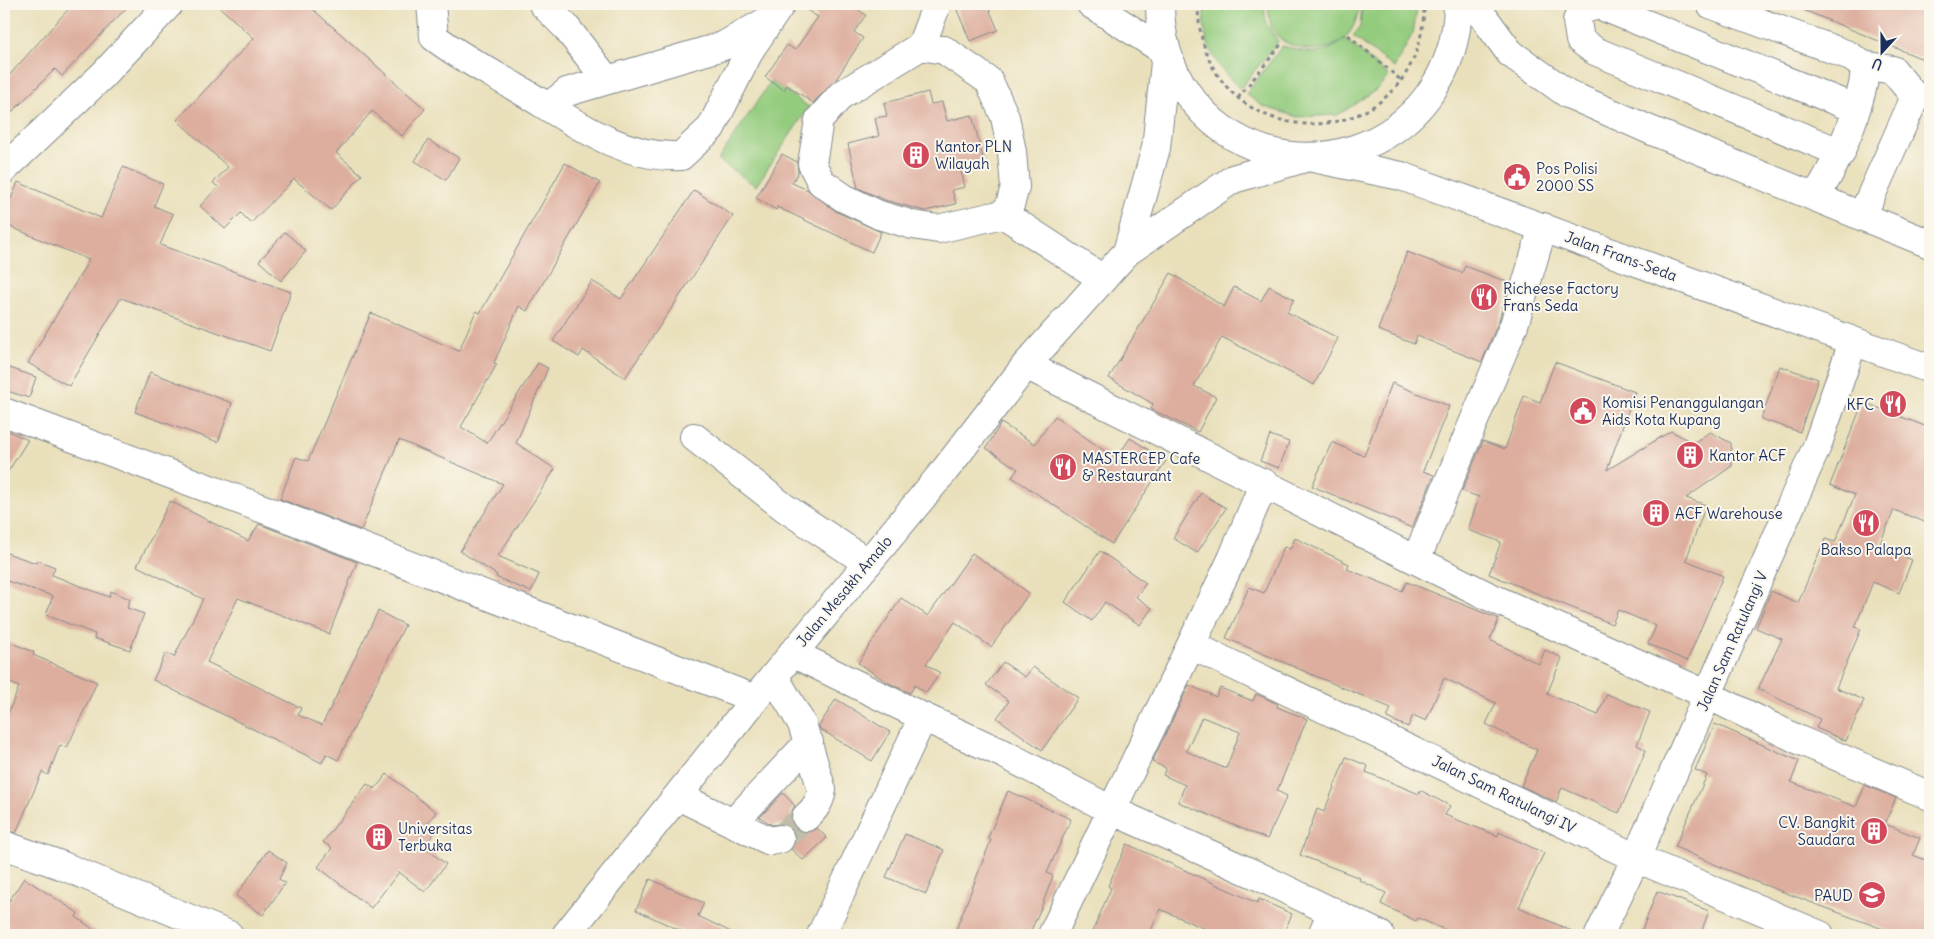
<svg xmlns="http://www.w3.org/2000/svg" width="1934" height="939" font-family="Delius,sans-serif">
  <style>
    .green { fill: #94cc7e; stroke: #587e6e }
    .building { fill: #ddae9e; fill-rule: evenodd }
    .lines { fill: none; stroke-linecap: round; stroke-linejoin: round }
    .minor-tunnel { stroke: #c0bda8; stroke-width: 28; stroke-dasharray: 28 14; stroke-linecap: butt }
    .minor-casing { stroke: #82888c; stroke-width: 30 }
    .major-casing { stroke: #82888c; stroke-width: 30 }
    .path { stroke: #82888c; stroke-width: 3; stroke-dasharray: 4 4; stroke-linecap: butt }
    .minor { stroke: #fff; stroke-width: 28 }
    .major { stroke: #fff; stroke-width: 28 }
    .labels { text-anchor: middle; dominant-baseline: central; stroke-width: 4; stroke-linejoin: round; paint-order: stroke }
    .poi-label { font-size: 15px; fill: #1b2f5e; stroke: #fbf7ec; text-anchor: start }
    .street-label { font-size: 15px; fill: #1b2f5e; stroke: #fbf7ec }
  </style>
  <rect width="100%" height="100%" fill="#fbf7ec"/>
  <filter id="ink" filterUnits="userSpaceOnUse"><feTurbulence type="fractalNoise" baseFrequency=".02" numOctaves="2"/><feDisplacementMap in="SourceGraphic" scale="10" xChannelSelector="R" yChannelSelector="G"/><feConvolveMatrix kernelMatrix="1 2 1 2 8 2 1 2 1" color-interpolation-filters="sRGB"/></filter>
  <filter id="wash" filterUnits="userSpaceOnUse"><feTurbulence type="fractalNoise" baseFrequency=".0096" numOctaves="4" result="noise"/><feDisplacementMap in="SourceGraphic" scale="20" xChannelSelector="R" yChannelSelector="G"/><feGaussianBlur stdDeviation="1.12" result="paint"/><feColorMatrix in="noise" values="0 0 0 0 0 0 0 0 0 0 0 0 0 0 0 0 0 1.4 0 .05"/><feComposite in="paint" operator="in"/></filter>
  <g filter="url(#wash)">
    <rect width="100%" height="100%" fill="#e9e0bb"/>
    <!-- green -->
    <path class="green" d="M1205 4H1264L1266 23 1278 42 1240 89C1214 64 1200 41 1205 4Z
      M1268 4H1359C1357 40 1328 58 1294 46 1285 43 1278 39 1273 30 1269 23 1269 12 1268 4Z
      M1362 4H1418L1413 33 1394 68 1353 36 1360 27Z
      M1345 39 1389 76 1376 90 1338 115 1297 117 1262 106 1246 94 1282 46C1310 53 1321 58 1345 39Z
      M771 81 809 107 756 186 718 160Z"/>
    <g id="blocks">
      <!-- building -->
      <path class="building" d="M73 4H130L62 76 55 69 4 120V81Z
        M216 4H307L425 109 402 136 372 111 336 153 362 175 331 210 294 179 251 223 241 213 225 229 200 206 218 187 213 183 228 167 177 120 254 38Z
        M797 4H850L866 15 854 32 863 38 835 81 813 103 787 85 784 90 765 77 787 45 795 50 818 17Z
        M971 4H987L998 30 970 41 957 10Z
        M1789 4H1930V62Z
        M928 92 931 104 942 102 947 121 972 115 985 166 961 171 965 187 952 190 956 204 925 211 885 200 858 188 848 144 879 136 875 118 887 116 884 103Z
        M428 140 459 158 446 180 415 161Z
        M782 154 797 162 798 172 792 183 808 190 837 212 881 232 872 252 777 207 776 210 756 198Z
        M565 163 600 183 527 311 519 306 494 363 497 364 461 427 487 443 538 363 548 368 516 443 555 469 498 556 539 574 531 592 496 577 497 575 460 551 503 484 399 440 361 530 280 499 296 457 308 461 371 313 459 351 476 311 480 313Z
        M123 167 163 184 154 206 173 214 160 245 291 292 270 351 121 298 69 386 28 363 89 260 4 224V215L18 182 101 218Z
        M694 190 733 216 625 378 583 350 579 357 553 341 592 281 621 299Z
        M285 232 306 251 281 281 259 261Z
        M1407 252 1462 273 1465 266 1510 283 1499 320 1482 362 1417 336 1414 344 1378 330Z
        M1171 273 1224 307 1234 287 1261 301 1269 286 1294 299 1287 312 1338 338 1314 385 1222 337 1194 386 1216 397 1198 432 1151 409 1153 404 1109 378Z
        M1555 362 1635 392 1607 470 1671 431 1693 443 1710 432 1731 443 1732 466 1686 498 1706 505 1686 560 1723 576 1687 661 1648 644 1656 626 1618 610 1612 624 1489 574 1501 542 1468 530 1479 497 1462 491 1483 441 1505 449 1524 396 1540 402Z
        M4 366 36 377 29 398 4 390Z
        M1780 366 1818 379 1800 432 1761 419Z
        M150 372 232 403 218 442 135 412Z
        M1392 383 1449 406 1423 471 1434 475 1412 528 1312 486 1332 442 1364 456Z
        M1863 402 1930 428V524L1894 510 1879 546 1912 560 1899 593 1873 582 1855 627 1861 629 1836 688 1864 700 1846 741 1816 728 1820 719 1758 689 1782 639 1756 628 1771 591 1798 603 1825 539 1835 542 1855 495 1830 485Z
        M1055 416 1116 459 1130 438 1166 461 1112 544 1012 477 1018 469 986 448 1001 423 1035 444Z
        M4 429 28 440 4 478Z
        M1270 435 1289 442 1279 468 1260 461Z
        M1201 493 1226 508 1197 553 1173 538Z
        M170 501 248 541 259 524 357 562 329 634 238 598 207 662 301 708 298 715 322 725 378 611 405 625 338 760 326 754 322 763 153 680 166 653 174 657 203 599 137 566Z
        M1295 538 1349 564 1347 569 1402 591 1407 582 1499 619 1490 640 1539 664 1545 650 1562 658 1547 694 1598 715 1607 694 1650 712 1637 745 1646 750 1619 813 1562 788 1556 802 1521 786 1537 750 1486 724 1496 703 1444 678 1426 721 1413 715 1408 727 1387 718 1391 708 1226 638 1249 587 1264 593 1284 547 1290 549Z
        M1100 551 1146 583 1136 597 1152 608 1140 625 1105 602 1092 621 1065 602Z
        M4 552 36 563 37 560 55 567 52 575 109 597 111 591 130 599 127 608 144 614 130 650 94 638 95 634 46 615 53 596 4 580Z
        M972 553 1029 593 991 647 955 622 926 664 940 673 926 693 915 685 910 693 887 682 858 663 901 598 928 616Z
        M4 640 34 652 33 655 97 682 67 748 60 745 48 775 42 772 16 833 4 830V723L19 687 4 680Z
        M1003 662 1025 677 1033 667 1078 698 1042 750 997 718 1009 701 986 685Z
        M1189 685 1216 697 1220 688 1253 701 1256 694 1278 704 1277 707 1307 719 1277 791 1287 796 1267 839 1178 802 1185 785 1163 775 1166 768 1152 762ZM1202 717 1240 732 1226 769 1186 751Z
        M836 699 890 732 872 761 820 729 819 726Z
        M1715 724 1799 761 1791 782 1856 807 1865 785 1896 798 1885 824 1920 838 1913 855 1930 862V935H1899L1751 880 1675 847 1707 775 1695 770Z
        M1346 757 1368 766 1366 772 1419 794 1420 790 1450 806 1445 815 1498 836 1499 832 1544 853 1519 907 1580 935H1457L1418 918 1416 921 1381 904 1386 893 1359 880 1360 878 1300 855 1317 809 1324 812Z
        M387 774 436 812 426 825 435 832 424 847 446 864 425 892 399 872 371 908 318 867 332 848 323 842 367 784 375 789Z
        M1008 791 1071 819 1047 873 1053 876 1041 908 1029 935H954L991 840 988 838Z
        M783 793 795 806 791 812V820L795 828 801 832H809L817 828 827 838 803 860 791 849 795 836 791 828 785 824 772 825 760 817Z
        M905 834 944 850 926 894 886 877Z
        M1127 844 1257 903 1259 899 1292 914 1283 935H1219L1160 909 1149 935H1091L1111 888 1108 886Z
        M268 850 287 863 279 879 285 883 263 915 236 896Z
        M24 878 78 913 76 917 101 935H4V909Z
        M650 879 704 903 698 916 737 935H690L636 910Z
        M1657 891 1709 911 1700 935H1640Z"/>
    </g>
  </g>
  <g filter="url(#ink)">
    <use href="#blocks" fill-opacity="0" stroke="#82888c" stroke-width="1"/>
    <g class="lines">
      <!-- minor-tunnel -->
      <path class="minor-tunnel" d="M780 839 806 817"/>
      <!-- minor casing -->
      <g class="minor-casing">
        <path id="minor" d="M431 4 434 37C460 57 488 71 515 87 567 117 619 159 681 156L711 128 751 48 781 4
          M543 4 565 26 607 80
          M1091 4 1166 52
          M1579 4 1581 10 1577 21 1580 40 1595 51 1841 153
          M1710 4 1848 55 1863 65 1893 70 1915 97 1862 216
          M1581 10 1599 5 1856 109
          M921 46 944 50 989 81 1005 117 1012 152 1015 187 1010 205 1003 214 938 229 913 225 879 215 844 198 821 182 812 164 819 120 841 95Z
          M921 46 937 4
          M548 107 567 92 723 46 767 21
          M4 169 103 75 169 4
          M1815 197C1835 167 1848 138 1858 103 1862 89 1866 79 1863 65
          M1003 214 1103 279
          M1026 365 1488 596 1708 695 1801 741 1930 796
          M4 412 274 513 755 699
          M694 437 785 508 868 563
          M1416 560 1514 325 1543 227
          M1191 645 1636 858 1820 935
          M792 653 923 717
          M774 676 802 724 822 790C820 802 815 809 806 817
          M678 796 770 841 780 839
          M733 823 809 742
          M4 845 63 866 229 935
          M821 935 923 717 1004 754 1113 811 1254 874 1380 935
          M1052 935 1232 559 1264 483
          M1322 935 1332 911
          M1599 935 1636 858 1817 446 1853 342"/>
      </g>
      <!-- major casing -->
      <g class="major-casing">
        <path id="major" d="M1160 4C1160 36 1169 67 1187 93 1274 213 1456 152 1458 4
          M1474 4 1510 53 1568 94 1650 130 1930 244
          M1127 252 1156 148 1166 53
          M566 935 755 699 945 470 1026 365 1127 252 1233 179 1308 157 1401 176 1930 369"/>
      </g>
      <!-- path -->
      <path class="path" d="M1198 4C1198 163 1424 165 1424 4
        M1348 35 1402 81
        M1238 98 1283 42"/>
      <!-- minor -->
      <use href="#minor" class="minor"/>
      <!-- major -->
      <use href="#major" class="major"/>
    </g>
  </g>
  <!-- icons -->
  <defs>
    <g id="building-disc" transform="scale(1.4375)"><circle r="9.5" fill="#d1495b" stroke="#fbf7ec"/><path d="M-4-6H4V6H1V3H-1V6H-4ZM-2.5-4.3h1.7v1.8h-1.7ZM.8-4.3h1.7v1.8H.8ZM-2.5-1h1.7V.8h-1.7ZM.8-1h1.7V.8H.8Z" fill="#fff"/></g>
    <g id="civic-disc" transform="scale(1.4375)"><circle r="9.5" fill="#d1495b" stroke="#fbf7ec"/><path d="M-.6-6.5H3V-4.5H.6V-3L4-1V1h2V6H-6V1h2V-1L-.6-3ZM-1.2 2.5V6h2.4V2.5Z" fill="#fff"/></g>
    <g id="restaurant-disc" transform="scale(1.4375)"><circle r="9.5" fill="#d1495b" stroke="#fbf7ec"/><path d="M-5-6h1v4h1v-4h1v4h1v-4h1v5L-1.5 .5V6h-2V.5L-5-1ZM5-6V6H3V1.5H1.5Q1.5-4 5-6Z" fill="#fff"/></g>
    <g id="school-disc" transform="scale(1.4375)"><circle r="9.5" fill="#d1495b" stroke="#fbf7ec"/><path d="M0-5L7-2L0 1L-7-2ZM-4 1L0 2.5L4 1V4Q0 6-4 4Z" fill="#fff"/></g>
  </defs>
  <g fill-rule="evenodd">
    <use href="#building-disc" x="916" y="155"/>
    <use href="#civic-disc" x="1517" y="177"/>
    <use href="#restaurant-disc" x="1484" y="297"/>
    <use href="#restaurant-disc" x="1893" y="404"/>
    <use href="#civic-disc" x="1583" y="411"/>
    <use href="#building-disc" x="1690" y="455"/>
    <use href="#restaurant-disc" x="1063" y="467"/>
    <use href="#building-disc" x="1656" y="513"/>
    <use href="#restaurant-disc" x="1866" y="523"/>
    <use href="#building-disc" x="1874" y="831"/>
    <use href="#building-disc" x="379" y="837"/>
    <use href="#school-disc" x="1872" y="895"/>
  </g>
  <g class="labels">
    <!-- poi labels -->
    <g class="poi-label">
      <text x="935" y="146">Kantor PLN<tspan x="935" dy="17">Wilayah</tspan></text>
      <text x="1536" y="168">Pos Polisi<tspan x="1536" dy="17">2000 SS</tspan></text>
      <text x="1503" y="288">Richeese Factory<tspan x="1503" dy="17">Frans Seda</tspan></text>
      <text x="1602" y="402">Komisi Penanggulangan<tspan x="1602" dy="17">Aids Kota Kupang</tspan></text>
      <text x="1874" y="404" text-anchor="end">KFC</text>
      <text x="1709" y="455">Kantor ACF</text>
      <text x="1082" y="458">MASTERCEP Cafe<tspan x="1082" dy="17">&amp; Restaurant</tspan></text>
      <text x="1675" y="513">ACF Warehouse</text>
      <text x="1866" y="549" text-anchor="middle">Bakso Palapa</text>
      <text x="1855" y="822" text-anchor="end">CV. Bangkit<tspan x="1855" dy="17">Saudara</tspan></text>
      <text x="398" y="828">Universitas<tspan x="398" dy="17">Terbuka</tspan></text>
      <text x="1853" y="895" text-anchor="end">PAUD</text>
    </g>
    <!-- street labels -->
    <g class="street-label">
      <text transform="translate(1621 256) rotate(20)">Jalan Frans-Seda</text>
      <text transform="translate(844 591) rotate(-50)">Jalan Mesakh Amalo</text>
      <text transform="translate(1732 641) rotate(-66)">Jalan Sam Ratulangi V</text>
      <text transform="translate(1504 794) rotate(26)">Jalan Sam Ratulangi IV</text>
    </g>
  </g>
  <!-- margin -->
  <rect width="1934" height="939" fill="none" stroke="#fbf7ec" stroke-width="20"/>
  <!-- north arrow -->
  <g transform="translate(1882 52) rotate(201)" stroke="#fbf7ec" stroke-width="4" paint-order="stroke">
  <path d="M0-4L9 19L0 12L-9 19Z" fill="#1b2f5e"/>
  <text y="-8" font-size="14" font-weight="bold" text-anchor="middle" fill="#1b2f5e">U</text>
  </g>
</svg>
